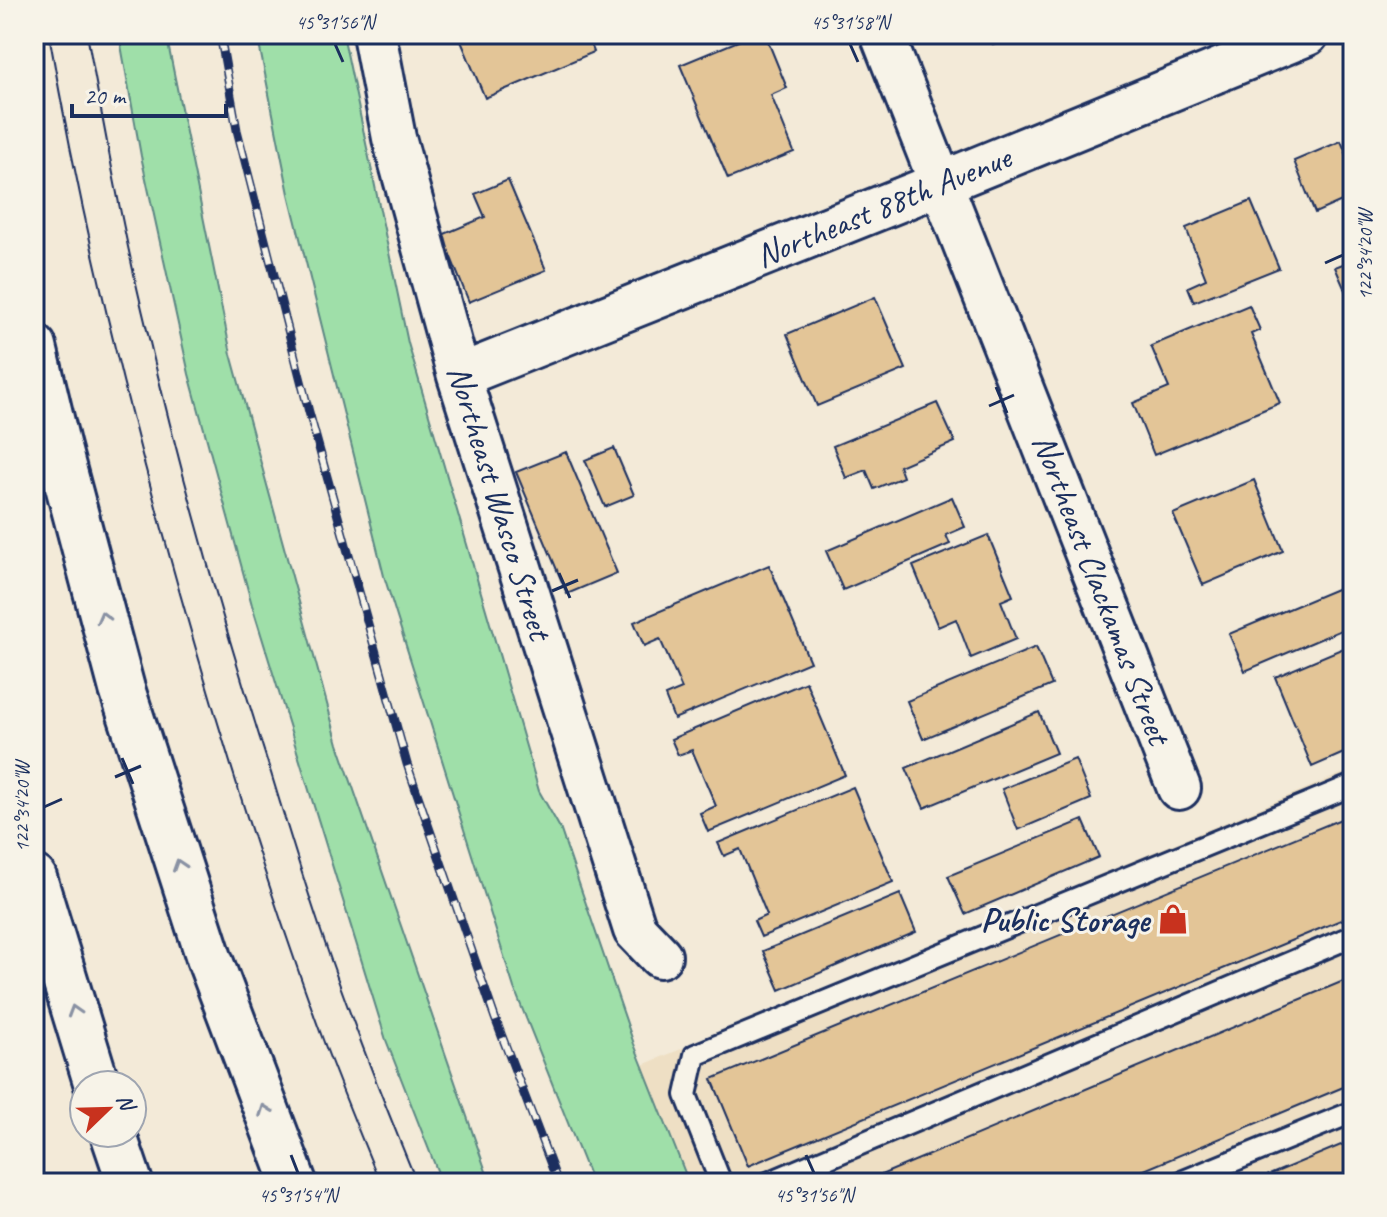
<svg xmlns="http://www.w3.org/2000/svg" width="1387" height="1217" font-family="Caveat,sans-serif">
  <style>
    .built { fill: #eedfc4 }
    .grass { fill: #9fdfa9; stroke: #5d8784; stroke-width: 2 }
    .building { fill: #e3c597; stroke: #1b2f5e; stroke-width: 2 }
    .lines { fill: none; stroke-linecap: round; stroke-linejoin: round }
    .lane-casing { stroke: #1b2f5e; stroke-width: 26 }
    .street-casing { stroke: #1b2f5e; stroke-width: 48 }
    .highway-casing { stroke: #1b2f5e; stroke-width: 50 }
    .lane { stroke: #f7f3e8; stroke-width: 20 }
    .street { stroke: #f7f3e8; stroke-width: 42 }
    .highway { stroke: #f7f3e8; stroke-width: 44 }
    .tram { stroke: #1b2f5e; stroke-width: 2 }
    .rail-casing { stroke: #1b2f5e; stroke-width: 9 }
    .rail { stroke: #f7f3e8; stroke-width: 6; stroke-dasharray: 18; stroke-linecap: butt }
    .oneway { stroke: #8991a3 }
    .ticks { fill: none; stroke: #1b2f5e; stroke-width: 3 }
    .labels { text-anchor: middle; dominant-baseline: central; stroke-width: 6; stroke-linejoin: round; paint-order: stroke }
    .street-label { font-size: 34px; fill: #1b2f5e; stroke: #f7f3e8 }
    .poi-label { font-size: 34px; font-weight: bold; fill: #1b2f5e; stroke: #f7f3e8; text-anchor: end }
    .neatline { fill: none; stroke: #1b2f5e; stroke-width: 3 }
    .ticks-label { font-size: 20px; text-anchor: middle; fill: #1b2f5e }
  </style>
  <rect width="100%" height="100%" fill="#f3ead8"/>
  <filter id="ink" filterUnits="userSpaceOnUse"><feTurbulence type="fractalNoise" baseFrequency=".0125" numOctaves="2"/><feDisplacementMap in="SourceGraphic" scale="16" xChannelSelector="R" yChannelSelector="G"/><feConvolveMatrix kernelMatrix="1 2 1 2 8 2 1 2 1" color-interpolation-filters="sRGB"/></filter>
  <g filter="url(#ink)">
    <!-- built -->
    <path class="built" d="M1353 769V1183H680L633 1069Z"/>
    <!-- grass -->
    <path class="grass" d="M119 34H166L231 354 338 744 490 1183H442L386 1040 252 605 189 374 141 156Z
      M257 34H343L408 343 539 791 560 828 634 1044 689 1183H592L514 988 384 576 289 194Z"/>
    <!-- building -->
    <path class="building" d="M458 34H587L594 52 485 98Z
      M755 34H765L787 88 771 95 794 152 728 179 680 65Z
      M988 34H1017L993 44Z
      M1341 141 1353 169V196L1315 213 1294 161Z
      M508 180 546 270 469 302 442 235 485 217 475 194Z
      M1251 201 1279 268 1194 302 1188 287 1206 279 1186 228Z
      M1353 260V303L1351 304 1335 267Z
      M875 297 906 369 817 406 787 334Z
      M1249 305 1260 330 1251 334 1280 403 1154 455 1133 403 1169 388 1151 346Z
      M937 403 955 442 899 466 903 477 874 489 866 470 846 478 833 446Z
      M614 448 634 495 605 507 585 460Z
      M566 452 617 573 567 594 516 472Z
      M1254 480 1283 551 1203 585 1173 514Z
      M952 497 965 527 946 535 950 544 843 590 826 551Z
      M988 535 1013 596 1001 601 1016 639 971 658 956 619 938 627 913 566Z
      M769 565 810 662 674 719 665 696 682 689 660 639 644 646 634 622Z
      M1353 582V625L1245 671 1229 634Z
      M1353 644V749L1312 767 1275 677Z
      M1036 647 1052 685 923 739 907 701Z
      M806 682 845 775 708 832 700 813 716 806 692 750 678 755 671 739Z
      M1039 712 1056 753 924 808 906 768Z
      M1075 759 1091 799 1018 830 1002 789Z
      M853 787 893 882 761 937 754 921 767 915 740 849 724 856 718 843Z
      M1353 814V915L748 1166 712 1079Z
      M1083 820 1099 857 965 914 948 876Z
      M900 894 916 932 780 990 763 951Z
      M1353 977V1083L1113 1183H862Z
      M1353 1140V1183H1250Z"/>
    <g class="lines">
      <!-- lane casing -->
      <g class="lane-casing">
        <path id="lane" d="M721 1183 686 1095 695 1055 1353 785
          M768 1183 1353 936
          M1179 1183 1353 1112"/>
      </g>
      <!-- street casing -->
      <g class="street-casing">
        <path id="street" d="M374 34 394 138 459 376 635 930 660 956
          M882 34 1179 788
          M459 376 942 183 1307 34"/>
      </g>
      <!-- highway casing -->
      <g class="highway-casing">
        <path id="highway" d="M34 347 58 448 122 689 209 958 294 1183
          M34 878 97 1085
          M113 1133 130 1183"/>
      </g>
      <!-- lane -->
      <use href="#lane" class="lane"/>
      <!-- street -->
      <use href="#street" class="street"/>
      <!-- highway -->
      <use href="#highway" class="highway"/>
      <!-- tram -->
      <path class="tram" d="M49 34C78 201 117 366 162 529 209 700 261 870 322 1037 340 1086 360 1134 380 1183
        M87 34C105 133 123 232 147 330 182 480 224 627 271 773 288 829 305 885 324 940 352 1022 384 1103 417 1183"/>
      <!-- rail casing -->
      <g class="rail-casing">
        <path id="rail" d="M220 34 237 130 309 412 407 764 495 1018 558 1183"/>
      </g>
      <!-- rail -->
      <use href="#rail" class="rail"/>
    </g>
    <!-- one-way arrows -->
    <defs><path id="oneway-chevron" d="M-2-3.5L2.5 0L-2 3.5" fill="none" stroke-width="1.6" stroke-linecap="round" stroke-linejoin="round" transform="scale(2)"/></defs>
    <g class="oneway">
      <use href="#oneway-chevron" transform="translate(103 617) rotate(-105)"/>
      <use href="#oneway-chevron" transform="translate(179 865) rotate(-108)"/>
      <use href="#oneway-chevron" transform="translate(74 1011) rotate(-107)"/>
      <use href="#oneway-chevron" transform="translate(265 1110) rotate(-110)"/>
    </g>
  </g>
  <!-- ticks -->
  <path class="ticks" d="M335 44 343 62M850 44 858 62M1325 263 1343 255M996 387 1007 413M989 406 1014 395M559 573 570 598M552 591 578 580M122 758 133 784M115 777 141 766M44 807 62 799M291 1155 298 1173M806 1155 814 1173"/>
  <!-- icons -->
  <defs>
    <g id="shop-bare" transform="scale(2.4)"><path d="M-5-2.5h2.3a2.7 3.5 0 0 1 5.4 0H5L5.5 6h-11ZM-1.5-2.5h3a1.5 2.3 0 0 0-3 0Z" fill="#c8321e" stroke="#f7f3e8" stroke-width="2.5" paint-order="stroke"/></g>
  </defs>
  <g fill-rule="evenodd">
    <use href="#shop-bare" x="1173" y="919"/>
  </g>
  <g class="labels">
    <!-- street labels -->
    <g class="street-label">
      <text transform="translate(883 206) rotate(-22)">Northeast 88th Avenue</text>
      <text transform="translate(500 502) rotate(73)">Northeast Wasco Street</text>
      <text transform="translate(1102 589) rotate(69)">Northeast Clackamas Street</text>
    </g>
    <!-- poi labels -->
    <g class="poi-label">
      <text x="1149" y="919">Public Storage</text>
    </g>
  </g>
  <!-- margin -->
  <rect width="1387" height="1217" fill="none" stroke="#f7f3e8" stroke-width="88"/>
  <!-- north arrow -->
  <g transform="translate(108 1109) rotate(67)"><circle r="38" fill="#f7f3e8" stroke="#9fa5b1" stroke-width="2"/>
  <path d="M0-6L14 30L0 20L-14 30Z" fill="#c8321e"/>
  <text y="-12" font-size="22" font-weight="bold" text-anchor="middle" fill="#1b2f5e">N</text>
  </g>
  <!-- scale -->
  <path d="M72 104v12h154v-12" fill="none" stroke="#1b2f5e" stroke-width="4"/>
  <text x="84" y="104" font-size="24" fill="#1b2f5e" stroke="#f7f3e8" stroke-width="6" paint-order="stroke">20 m</text>
  <rect x="44" y="44" width="1299" height="1129" class="neatline"/>
  <g class="ticks-label">
    <text x="335" y="29">45°31'56"N</text>
    <text x="850" y="29">45°31'58"N</text>
    <text transform="translate(1365 255) rotate(-90)" y="7">122°34'20"W</text>
    <text transform="translate(22 807) rotate(-90)" y="7">122°34'20"W</text>
    <text x="298" y="1202">45°31'54"N</text>
    <text x="814" y="1202">45°31'56"N</text>
  </g>
</svg>
